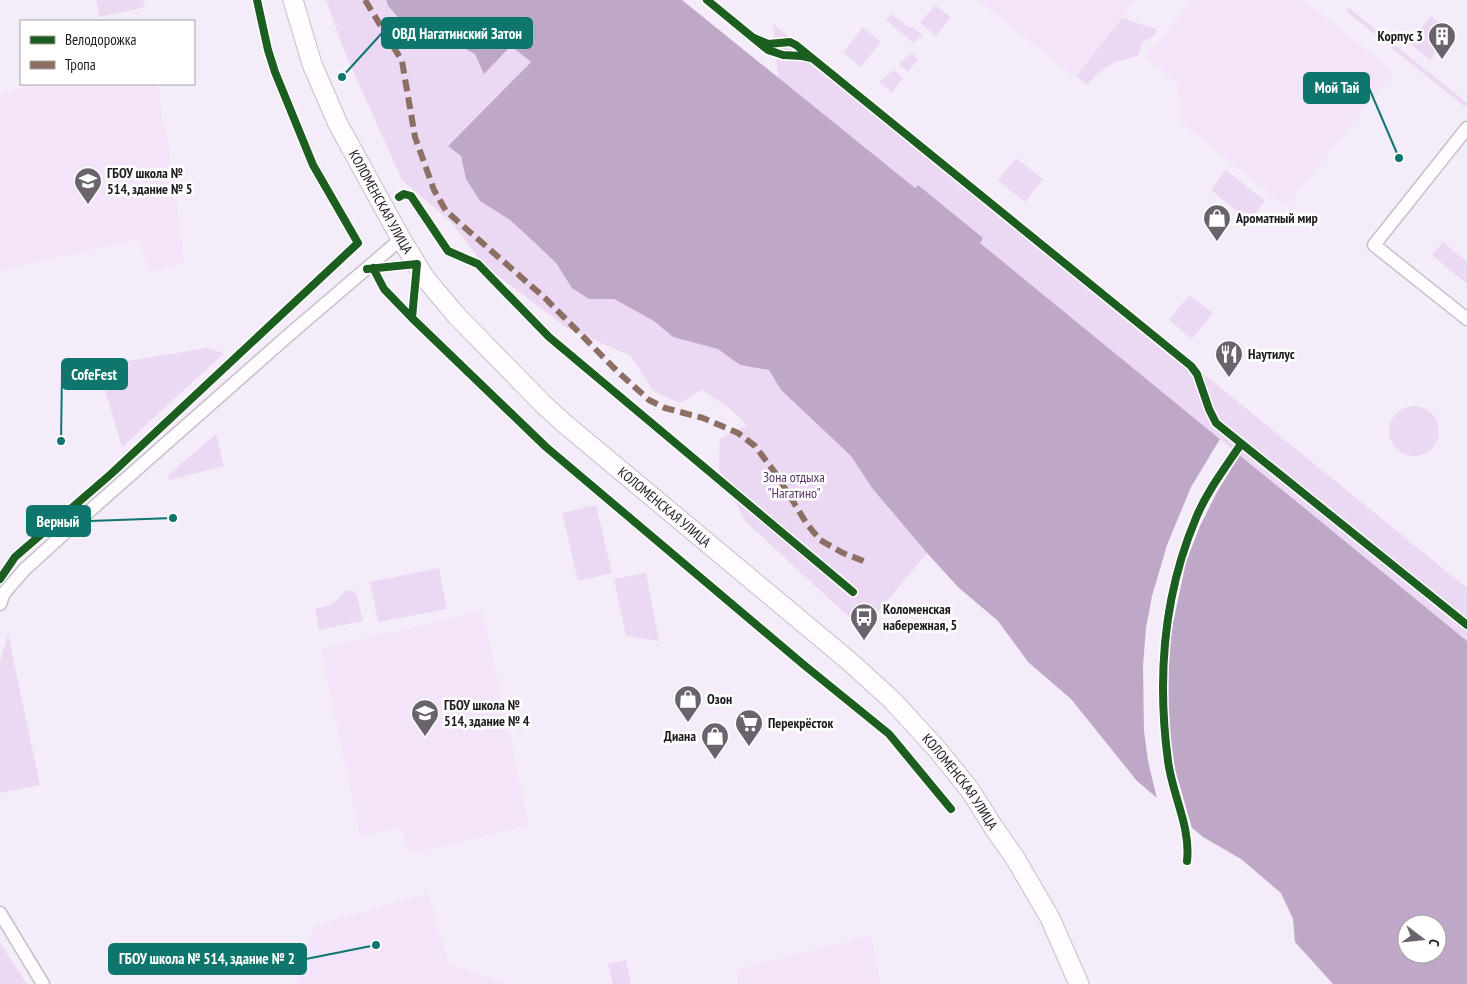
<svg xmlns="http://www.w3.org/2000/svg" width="1467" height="984" font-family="'PT Sans Narrow',sans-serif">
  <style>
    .built { fill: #f4e4fa }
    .green { fill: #ebd8f2 }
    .water { fill: #bea7c7; fill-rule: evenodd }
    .pier { fill: #f5ecf9 }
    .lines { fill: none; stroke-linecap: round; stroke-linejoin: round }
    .street-casing { stroke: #c6bfc9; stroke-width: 15 }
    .secondary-casing { stroke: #c6bfc9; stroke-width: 21 }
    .street { stroke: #fefcfe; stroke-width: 12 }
    .secondary { stroke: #fefcfe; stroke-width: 19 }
    .quiet { stroke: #8d6e63; stroke-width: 6; stroke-dasharray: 12 6; stroke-linecap: butt }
    .cycleway-casing { stroke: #fff; stroke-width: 11 }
    .cycleway { stroke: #1b5e20; stroke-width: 8 }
    .labels { text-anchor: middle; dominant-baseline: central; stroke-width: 5; stroke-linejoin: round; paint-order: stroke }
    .poi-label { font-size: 14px; font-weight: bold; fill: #1f1921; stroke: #fff; text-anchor: start }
    .street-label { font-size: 14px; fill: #1f1921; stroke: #fff }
    .park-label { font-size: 14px; fill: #5b3469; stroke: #fff }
    .leader { fill: none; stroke: #0f766e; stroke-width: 2 }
    .callout-dot { fill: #0f766e; stroke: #fff; stroke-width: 2 }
    .callout { fill: #0f766e; stroke: #0f766e; stroke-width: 2 }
    .callout-label { font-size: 15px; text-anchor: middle; font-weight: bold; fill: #fff }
  </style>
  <rect width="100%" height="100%" fill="#f5ecf9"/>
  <!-- built -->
  <path class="built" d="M978 0H1136L1074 77Z
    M1192 0H1304L1394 72 1286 207 1182 123 1177 83 1146 58Z
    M37 84H158L162 121 166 131 185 263 148 272 140 238 0 271V173L1 168 0 162V94Z
    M483 611 529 825 412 853 399 828 360 836 321 649Z
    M428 893 449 964 510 984H296L314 926Z
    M871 936 881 984H738L736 970Z"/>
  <!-- green -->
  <path class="green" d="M96 0H143L145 7 100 17Z
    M326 0H386L388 7 402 22 430 31 475 54 511 46 531 62 448 145 461 156 466 179 480 201 510 220 533 241 556 263 573 288 589 299H614L654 321 673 337 718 349 740 365 769 370 781 390 851 456 872 488 927 553 863 630 745 521 719 469 720 439 747 425 728 407 702 390 680 403 653 391 631 356 567 328 485 266 449 220 402 180 345 53Z
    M935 5 951 17 936 36 920 23Z
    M1349 8 1467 103 1465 107 1346 11Z
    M891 14 910 28 912 27 923 35 913 43 886 20Z
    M1431 16 1451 32 1430 60 1409 43Z
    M1122 18 1158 30 1153 36 1142 43 1139 55C1132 58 1126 59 1119 61 1106 65 1096 75 1087 85L1076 76Z
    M773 24 1467 588V641L979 243 983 239 918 185 915 189 778 78Z
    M863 27 881 42 861 67 843 52Z
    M912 53 918 59 908 72 898 64Z
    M893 70 903 78 892 93 879 82Z
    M1016 158 1043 179 1025 202 998 180Z
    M1226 170 1265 201 1249 221 1211 190Z
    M1443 242 1467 261V284L1432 255Z
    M1189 295 1213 313 1192 339 1169 320Z
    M207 348 224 353 122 447 98 366Z
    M1389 431a25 25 0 1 1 50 0a25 25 0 1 1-50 0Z
    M216 434 224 466 169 480 168 475Z
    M596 505 612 573 578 581 562 513Z
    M439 568 447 609 378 622 370 582Z
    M646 573 659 641 626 636 614 579Z
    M346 590 354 591 357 595 363 621 319 630 315 609C332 605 335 604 346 590Z
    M8 634 40 785 0 793V662Z
    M0 943 27 984H0Z
    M626 960 631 984H613L608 964Z"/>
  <!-- water -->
  <path class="water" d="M386 0H682L915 188 918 185 983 238 980 243 1467 641V984H1333L1295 942 1293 919 1281 893 1241 859 1203 837 1137 781 1071 699 1028 662 998 621 958 587 927 553 872 488 851 456 781 390 769 370 740 365 718 349 673 337 654 321 614 299H589L572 288 556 263 533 241 510 220 480 201 466 179 461 156 448 146 531 62 511 46 484 74 475 54 430 31 402 22 388 6ZM1407 924H1437V954H1407Z"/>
  <!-- pier -->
  <path class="pier" d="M1220 439 1240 455 1217 492 1200 526 1186 562 1171 633 1168 665 1167 696 1170 734 1175 769 1193 832 1158 803 1148 761 1144 731 1143 665 1146 628 1152 596 1167 545 1191 487Z"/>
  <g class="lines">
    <!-- street casing -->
    <g class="street-casing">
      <path id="street" d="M1467 128 1374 245 1467 319
        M0 604 4 593 25 569 68 530 290 334 401 239
        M0 913 43 984"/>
    </g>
    <!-- secondary casing -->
    <g class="secondary-casing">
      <g id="secondary">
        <path id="s1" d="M293 0 312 64 338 124 401 239 425 278 456 315 543 404 565 424 849 661 892 700 936 748 970 790 994 828 1015 858 1050 918 1079 984"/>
      </g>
    </g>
    <!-- street -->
    <use href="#street" class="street"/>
    <!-- secondary -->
    <use href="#secondary" class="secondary"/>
    <!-- quiet -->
    <path class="quiet" d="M365 0 402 61 415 137 434 190 446 211 545 298 617 371 649 400 665 408 703 418 738 433 755 446 776 474 807 524 820 540 843 553 866 562"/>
    <!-- cycleway casing -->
    <g class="cycleway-casing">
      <path id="cycleway" d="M707 0 768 50 783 55 802 56 811 58
        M754 38 768 44 790 42 796 45 1191 366 1197 374 1209 409 1216 423 1467 625
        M399 197 404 194 411 196 448 251 478 264 549 337 853 592
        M373 268 384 289 412 318
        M367 269 417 264 412 318 546 447 804 665 889 734 951 809
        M0 579 15 557 111 474 358 243 313 165 275 72 268 50 257 0
        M1187 861C1191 827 1172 794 1168 761 1157 678 1163 596 1196 518 1207 491 1225 468 1241 444"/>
    </g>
    <!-- cycleway -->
    <use href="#cycleway" class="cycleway"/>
  </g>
  <!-- icons -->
  <defs>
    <g id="building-pin" transform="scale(1.4375)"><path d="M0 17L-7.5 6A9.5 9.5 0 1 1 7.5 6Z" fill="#6a636d" stroke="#fff"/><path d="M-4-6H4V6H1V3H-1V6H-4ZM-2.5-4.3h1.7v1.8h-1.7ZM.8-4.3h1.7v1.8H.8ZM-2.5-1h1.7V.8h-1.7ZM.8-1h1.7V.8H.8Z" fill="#fff"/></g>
    <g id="school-pin" transform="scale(1.4375)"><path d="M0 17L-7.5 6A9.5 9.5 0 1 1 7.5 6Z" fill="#6a636d" stroke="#fff"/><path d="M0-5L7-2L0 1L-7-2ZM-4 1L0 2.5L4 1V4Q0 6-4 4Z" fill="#fff"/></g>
    <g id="shop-pin" transform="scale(1.4375)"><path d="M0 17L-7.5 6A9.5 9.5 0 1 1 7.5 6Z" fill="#6a636d" stroke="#fff"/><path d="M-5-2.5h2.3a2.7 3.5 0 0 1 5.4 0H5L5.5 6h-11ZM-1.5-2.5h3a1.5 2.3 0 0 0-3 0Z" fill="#fff"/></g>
    <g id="restaurant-pin" transform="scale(1.4375)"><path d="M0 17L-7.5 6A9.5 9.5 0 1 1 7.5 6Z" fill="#6a636d" stroke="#fff"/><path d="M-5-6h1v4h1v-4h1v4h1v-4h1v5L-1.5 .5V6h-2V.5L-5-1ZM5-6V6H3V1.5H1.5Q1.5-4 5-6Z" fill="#fff"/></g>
    <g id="bus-pin" transform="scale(1.4375)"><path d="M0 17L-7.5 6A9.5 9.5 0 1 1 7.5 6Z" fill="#6a636d" stroke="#fff"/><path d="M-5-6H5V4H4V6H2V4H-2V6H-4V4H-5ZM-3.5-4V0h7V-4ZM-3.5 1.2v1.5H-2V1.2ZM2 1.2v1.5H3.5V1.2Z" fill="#fff"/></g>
    <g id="supermarket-pin" transform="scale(1.4375)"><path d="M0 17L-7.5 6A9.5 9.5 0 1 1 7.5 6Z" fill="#6a636d" stroke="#fff"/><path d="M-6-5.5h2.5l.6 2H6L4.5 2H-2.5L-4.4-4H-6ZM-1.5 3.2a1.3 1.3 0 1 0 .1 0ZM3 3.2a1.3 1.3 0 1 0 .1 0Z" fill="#fff"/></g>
  </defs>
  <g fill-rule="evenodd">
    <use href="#building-pin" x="1442" y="36"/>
    <use href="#school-pin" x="88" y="181"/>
    <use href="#shop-pin" x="1217" y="218"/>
    <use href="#restaurant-pin" x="1229" y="354"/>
    <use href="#bus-pin" x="864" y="617"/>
    <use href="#shop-pin" x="688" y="699"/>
    <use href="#school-pin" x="425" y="713"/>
    <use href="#supermarket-pin" x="749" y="723"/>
    <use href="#shop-pin" x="715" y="736"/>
  </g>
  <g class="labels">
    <!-- poi labels -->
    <g class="poi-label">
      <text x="1423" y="36" text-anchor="end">Корпус 3</text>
      <text x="107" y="173">ГБОУ школа №<tspan x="107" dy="16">514, здание № 5</tspan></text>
      <text x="1236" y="218">Ароматный мир</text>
      <text x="1248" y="354">Наутилус</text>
      <text x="883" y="609">Коломенская<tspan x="883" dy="16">набережная, 5</tspan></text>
      <text x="707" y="699">Озон</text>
      <text x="444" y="705">ГБОУ школа №<tspan x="444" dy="16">514, здание № 4</tspan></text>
      <text x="768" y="723">Перекрёсток</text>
      <text x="696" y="736" text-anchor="end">Диана</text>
    </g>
    <!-- street labels -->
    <g class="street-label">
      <text stroke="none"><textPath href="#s1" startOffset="221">КОЛОМЕНСКАЯ УЛИЦА</textPath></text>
      <text stroke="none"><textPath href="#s1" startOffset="641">КОЛОМЕНСКАЯ УЛИЦА</textPath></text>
      <text stroke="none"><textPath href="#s1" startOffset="1046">КОЛОМЕНСКАЯ УЛИЦА</textPath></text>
    </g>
    <!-- park labels -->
    <g class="park-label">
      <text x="794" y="477">Зона отдыха<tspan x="794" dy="16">"Нагатино"</tspan></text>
    </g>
  </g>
  <!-- callouts -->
  <path class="leader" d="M342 77L382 33M1399 158L1369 88M61 441L62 374M173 518L90 521M376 945L306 959"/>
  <g class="callout-dot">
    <circle cx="342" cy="77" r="5"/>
    <circle cx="1399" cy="158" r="5"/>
    <circle cx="61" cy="441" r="5"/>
    <circle cx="173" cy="518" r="5"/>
    <circle cx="376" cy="945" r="5"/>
  </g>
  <g class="callout">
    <rect x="382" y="18" width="150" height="30" rx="5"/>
    <rect x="1304" y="73" width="65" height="30" rx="5"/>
    <rect x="62" y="359" width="65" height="30" rx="5"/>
    <rect x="27" y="506" width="63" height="30" rx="5"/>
    <rect x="109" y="944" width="197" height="30" rx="5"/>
  </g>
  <g class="callout-label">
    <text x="457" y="39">ОВД Нагатинский Затон</text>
    <text x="1337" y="93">Мой Тай</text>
    <text x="94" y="380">CofeFest</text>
    <text x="58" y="527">Верный</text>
    <text x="207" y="964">ГБОУ школа № 514, здание № 2</text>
  </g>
  <!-- legend -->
  <rect x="20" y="20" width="175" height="65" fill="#ffffff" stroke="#a5a3a6"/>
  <rect x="30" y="36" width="25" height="8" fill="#1b5e20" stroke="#a5a3a6"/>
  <text x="65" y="45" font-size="15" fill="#1f1921">Велодорожка</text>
  <rect x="30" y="61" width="25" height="8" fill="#8d6e63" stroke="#a5a3a6"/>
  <text x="65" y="70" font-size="15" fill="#1f1921">Тропа</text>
  <!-- north arrow -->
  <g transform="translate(1422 939) rotate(106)"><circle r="24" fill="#ffffff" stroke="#a5a3a6"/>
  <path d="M0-4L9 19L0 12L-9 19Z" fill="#6a636d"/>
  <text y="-8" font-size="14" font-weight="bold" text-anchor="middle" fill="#1f1921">С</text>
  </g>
</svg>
